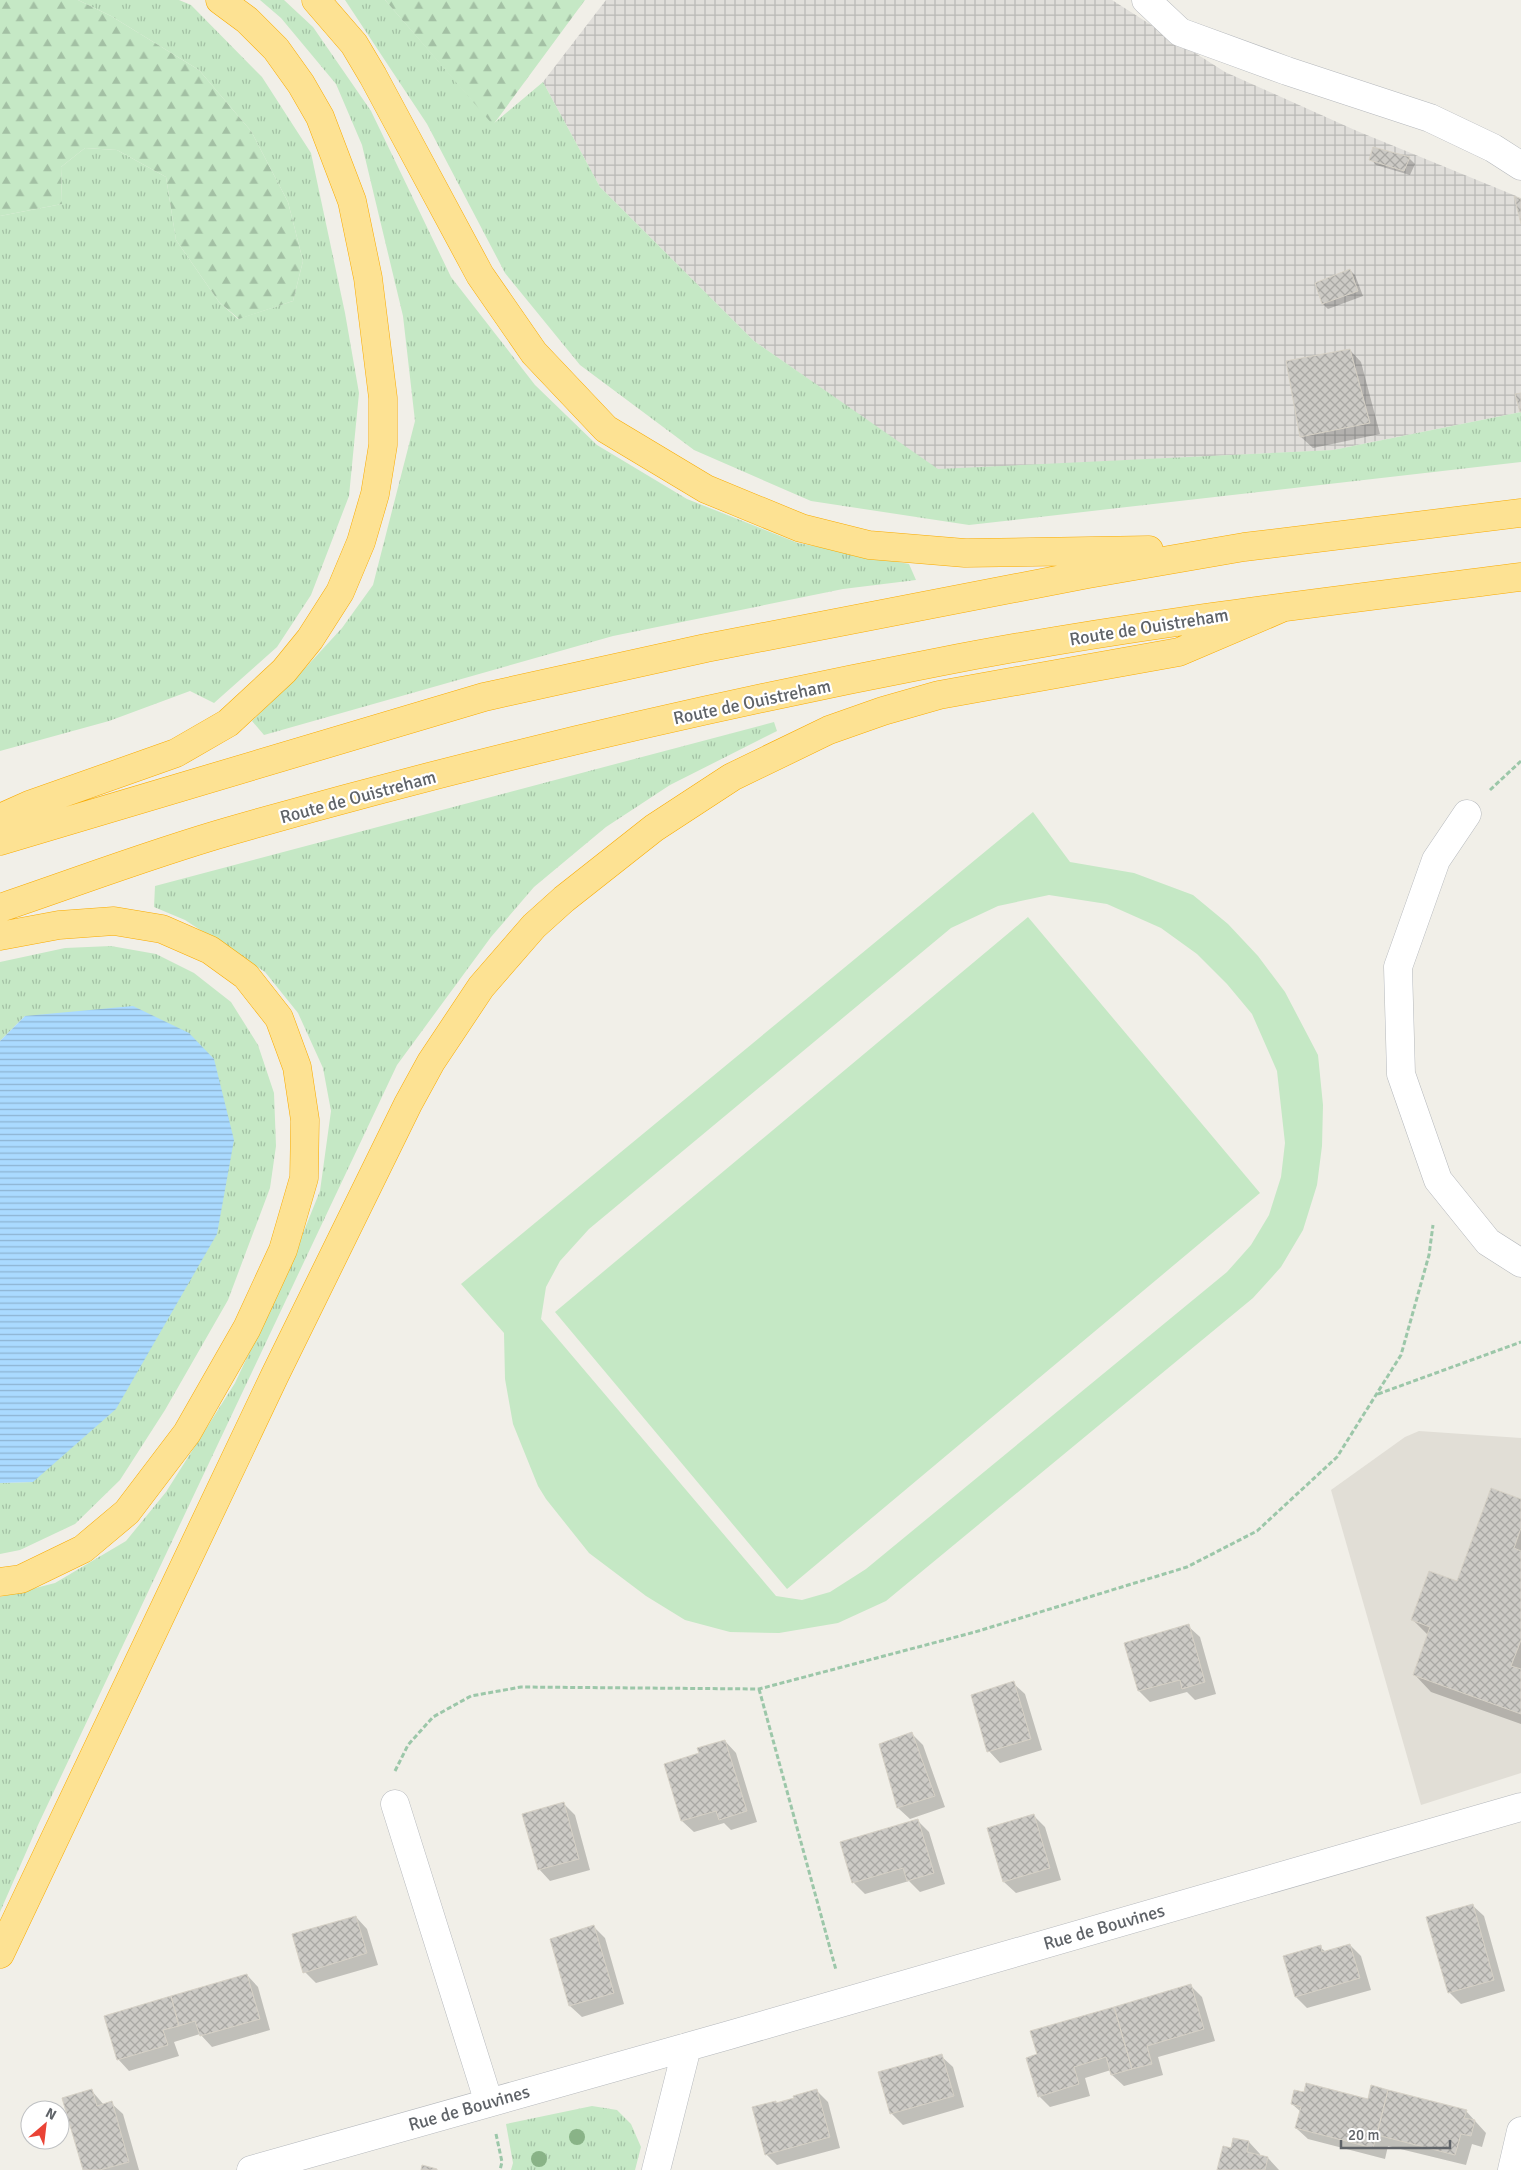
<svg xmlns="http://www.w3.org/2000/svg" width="1521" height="2170" font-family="Signika,sans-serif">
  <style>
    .industrial { fill: url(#industrial-grid) }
    .education { fill: #e1ded6 }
    .grass { fill: url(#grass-tufts) }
    .forest { fill: url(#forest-firs) }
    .pitch { fill: #c5e8c5; fill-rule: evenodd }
    .water { fill: url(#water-rules) }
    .shadow { fill: #0003 }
    .building { fill: url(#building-cross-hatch); stroke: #d6d1c6 }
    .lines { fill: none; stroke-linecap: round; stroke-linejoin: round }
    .minor-casing { stroke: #b5b8bc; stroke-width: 29 }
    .highway-casing { stroke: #f9ab00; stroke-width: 29 }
    .path { stroke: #9cc7a9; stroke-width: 3; stroke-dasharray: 5 2.5; stroke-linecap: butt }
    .minor { stroke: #fff; stroke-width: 28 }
    .highway { stroke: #fde293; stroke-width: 28 }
    .tree { fill: #89b387 }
    .labels { text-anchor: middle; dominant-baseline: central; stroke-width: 4.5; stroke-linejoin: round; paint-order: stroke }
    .street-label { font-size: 18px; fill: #5f6368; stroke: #fff }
  </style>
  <defs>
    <pattern id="industrial-grid" width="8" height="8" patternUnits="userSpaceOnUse" patternTransform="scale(1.25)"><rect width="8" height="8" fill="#e0deda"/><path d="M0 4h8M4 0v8" fill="none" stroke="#b9b8b5"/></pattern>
    <pattern id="grass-tufts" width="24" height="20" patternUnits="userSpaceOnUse" patternTransform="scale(1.25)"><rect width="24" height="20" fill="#c5e8c5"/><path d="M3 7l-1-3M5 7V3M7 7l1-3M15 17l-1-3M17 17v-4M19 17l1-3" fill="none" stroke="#a3c0a4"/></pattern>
    <pattern id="forest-firs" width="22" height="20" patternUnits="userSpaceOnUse" patternTransform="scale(1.25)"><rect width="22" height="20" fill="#c5e8c5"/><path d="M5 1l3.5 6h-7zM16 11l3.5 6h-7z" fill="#a3c0a4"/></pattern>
    <pattern id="water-rules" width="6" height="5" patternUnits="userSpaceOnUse" patternTransform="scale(1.25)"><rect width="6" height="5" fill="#aadaff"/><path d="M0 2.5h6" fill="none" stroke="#8eb4d2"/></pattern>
    <pattern id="building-cross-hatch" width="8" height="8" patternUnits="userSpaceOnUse" patternTransform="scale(1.25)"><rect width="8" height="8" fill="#cccac5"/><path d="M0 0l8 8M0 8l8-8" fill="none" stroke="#a9a8a4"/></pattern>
  </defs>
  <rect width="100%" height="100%" fill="#f1efe8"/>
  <!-- industrial -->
  <path class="industrial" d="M606 0H1112L1225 72 1357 131 1521 198V412L1333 450 938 470 754 341 600 187 543 82Z"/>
  <!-- education -->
  <path class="education" d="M1419 1431 1521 1438V1773L1421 1805 1331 1490 1405 1437Z"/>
  <!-- grass -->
  <path class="grass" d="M78 0H179L191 5 262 77 311 153 345 313 359 393 349 496 311 595 277 647 214 703 190 691 109 721 0 751V216L62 204 61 167 85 148 117 150 166 177 176 240 219 302 238 319 293 301 303 261 288 202 251 131 199 70 111 16Z
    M260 0H284L313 27 371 111 451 277 535 385 597 445 687 499 798 543 909 564 916 580 843 589 613 636 264 735 252 721 296 678 342 628 373 585 415 421 403 316 362 145 336 84 281 18Z
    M345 0H385L493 124 543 82 600 187 754 341 938 469 1333 450 1521 412V462L969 525 811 501 694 450 580 365 505 273 427 124Z
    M774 722 777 731 670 785 606 827 534 887 491 937 397 1065 38 1825 0 1912V1597L55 1583 126 1541 166 1492 235 1383 289 1268 320 1191 331 1111 323 1068 298 1013 265 972 185 920 154 907 155 886Z
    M111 946 156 954 194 973 231 1002 258 1045 274 1093 276 1146 270 1188 228 1300 165 1410 120 1480 75 1524 20 1550 0 1554V1483L33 1482 25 1016 0 1041V962L65 948Z
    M592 2106 617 2110 631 2124 641 2147 635 2170H511L513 2163 506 2124Z"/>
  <!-- forest -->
  <path class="forest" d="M0 0H78L111 16 199 70 251 131 288 202 303 261 293 301 239 319 219 302 176 240 166 177 117 150 85 148 61 167 62 204 0 216Z
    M385 0H585L493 125Z"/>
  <!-- pitch -->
  <path class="pitch" d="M1033 812 1070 862 1134 873 1193 895 1228 924 1258 956 1285 992 1318 1055 1323 1105 1322 1146 1317 1185 1303 1230 1281 1267 1253 1298 886 1601 838 1623 779 1633 730 1632 685 1620 646 1596 589 1553 546 1499 538 1486 513 1424 505 1379 504 1333 461 1284ZM1049 895 1107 904 1161 928 1197 954 1227 984 1252 1014 1277 1071 1285 1143 1281 1177 1269 1215 1251 1245 1227 1272 866 1569 830 1592 802 1600 776 1596 541 1319 546 1287 560 1261 589 1229 951 928 998 906Z
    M1028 917 1260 1193 787 1589 555 1312Z"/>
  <!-- water -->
  <path class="water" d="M133 1006 189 1033 214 1059 234 1140 217 1234 116 1409 33 1482 0 1483V1041L25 1016Z"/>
  <!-- shadow -->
  <path class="shadow" d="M1409 158 1415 164 1410 175 1376 165 1371 159Z
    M1350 270 1355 275 1363 296 1328 309 1323 304Z
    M1350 350 1361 362 1380 434 1313 448 1301 437Z
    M1521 1500V1724L1431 1692 1414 1674 1428 1635 1413 1620 1457 1583Z
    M1188 1626 1200 1637 1216 1694 1195 1700 1187 1692 1150 1702 1139 1691Z
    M1013 1683 1025 1694 1042 1750 1000 1763 989 1751Z
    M912 1734 923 1745 945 1807 910 1819 898 1808 880 1745Z
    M725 1741 736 1753 757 1822 731 1830 724 1823 694 1832 682 1821 665 1765 700 1754Z
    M564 1804 575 1815 590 1870 550 1881 539 1869Z
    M1034 1816 1045 1827 1061 1880 1016 1893 1004 1882Z
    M918 1821 929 1832 945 1884 920 1892 909 1881 865 1894 853 1882Z
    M1472 1905 1484 1916 1505 1991 1461 2004 1449 1992Z
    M356 1917 367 1929 378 1965 316 1983 305 1972Z
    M594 1927 605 1938 624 2004 582 2017 570 2006 551 1939Z
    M1350 1945 1361 1956 1371 1990 1307 2008 1296 1997 1320 1947 1326 1952Z
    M247 1975 258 1987 270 2030 212 2047 200 2034 174 2042 179 2056 129 2071 118 2059Z
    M1191 1986 1202 1997 1215 2041 1158 2057 1163 2075 1124 2086 1112 2075 1111 2070 1085 2078 1090 2096 1050 2107 1039 2096 1028 2059Z
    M941 2056 953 2067 964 2107 903 2125 891 2113Z
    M1372 2087 1466 2111 1486 2133 1482 2147 1472 2144 1466 2165 1388 2146 1385 2159 1308 2139 1296 2128 1301 2112 1292 2104 1305 2094 1368 2100Z
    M92 2091 104 2105 111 2103 123 2114 139 2170H84Z
    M817 2091 828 2102 840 2148 777 2165 766 2154Z
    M1249 2142 1260 2154V2156L1268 2158 1279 2170H1218L1232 2150Z"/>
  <!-- building -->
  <path class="building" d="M1373 147 1410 157 1404 171 1369 160Z
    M1514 196 1521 199V224Z
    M1350 269 1358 291 1322 304 1315 283Z
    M1350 349 1370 423 1300 437 1286 361Z
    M1521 393V412H1520L1515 394Z
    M1491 1488 1521 1499V1528L1514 1548 1521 1551V1640L1511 1666 1521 1669V1714L1413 1675 1430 1627 1411 1620 1429 1571 1457 1581Z
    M1189 1624 1205 1682 1182 1689 1180 1680 1138 1691 1124 1643Z
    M1014 1681 1031 1739 987 1752 971 1695Z
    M912 1732 935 1796 897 1808 879 1744Z
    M725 1740 747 1811 719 1820 716 1811 681 1821 664 1764 699 1753 697 1748Z
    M564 1802 579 1859 538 1870 522 1814Z
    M1034 1814 1050 1868 1003 1882 987 1828Z
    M918 1819 934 1873 907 1881 903 1868 852 1883 840 1842Z
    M1473 1904 1494 1980 1448 1993 1426 1917Z
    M356 1916 367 1953 303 1973 292 1934Z
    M594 1925 614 1993 569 2006 550 1939Z
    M1350 1944 1360 1978 1295 1997 1283 1956 1321 1945 1322 1952Z
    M247 1974 260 2019 200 2036 195 2021 179 2026 171 1996Z
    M1191 1984 1204 2029 1147 2046 1152 2064 1132 2069 1114 2007Z
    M171 1996 179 2026 163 2030 168 2045 117 2060 104 2016Z
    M1114 2007 1132 2069 1111 2075 1106 2057 1074 2067 1079 2084 1038 2097 1026 2058 1037 2054 1030 2031Z
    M942 2054 954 2096 890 2114 878 2072Z
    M1306 2083 1368 2099 1371 2085 1388 2090 1373 2148 1295 2128 1301 2107 1291 2104 1294 2090 1304 2092Z
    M92 2089 97 2106 112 2101 129 2162 100 2170H83L62 2098Z
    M817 2089 830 2137 765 2155 752 2107 776 2101V2103L794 2098 793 2096Z
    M1388 2090 1467 2110 1464 2118 1475 2120 1471 2136 1461 2134 1455 2155 1377 2135Z
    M1233 2138 1249 2141 1247 2152 1268 2157 1265 2170H1217L1223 2146 1231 2148Z
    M422 2165 437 2169V2170H421Z"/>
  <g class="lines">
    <!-- minor casing -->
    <g class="minor-casing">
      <path id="minor" d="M1146 0 1180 32 1287 71 1430 118 1493 148 1521 166
        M1467 814 1436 860 1398 967 1401 1074 1438 1180 1488 1242 1521 1263
        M395 1804 489 2103
        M251 2170 726 2036 1521 1807
        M656 2170 687 2047
        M1512 2170 1521 2131"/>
    </g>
    <!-- highway casing -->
    <g class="highway-casing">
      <path id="highway" d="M316 0 354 44 373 76 480 275 534 353 606 429 706 489 801 528 869 545 965 553 1149 550
        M0 818 29 805 176 753 228 723 284 671 310 639 340 592 361 542 375 494 383 445V398L368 278 352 201 320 117 301 84 276 49 247 20 220 0
        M0 841 484 697 706 648 1088 574 1244 547 1521 513
        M0 908C77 882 153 853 230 831 464 764 701 708 939 662 1132 624 1327 602 1521 577
        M0 936 59 925 114 921 162 929 210 950 246 976 279 1018 297 1067 305 1120 304 1178 283 1250 247 1328 187 1433 127 1512 83 1549 21 1579 0 1582
        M0 1954 275 1375 408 1104 431 1062 481 987 534 926 564 899 654 828 732 777 829 730 883 711 939 695 1179 652 1282 608"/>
    </g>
    <!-- path -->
    <path class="path" d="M1490 790 1521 761
      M1378 1394 1521 1342
      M759 1689 836 1970
      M395 1771 408 1745 433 1717 471 1696 521 1687 759 1689 975 1632 1187 1567 1257 1531 1337 1457 1401 1355 1429 1255 1433 1225
      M496 2134 502 2162 500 2170"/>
    <!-- minor -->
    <use href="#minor" class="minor"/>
    <!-- highway -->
    <use href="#highway" class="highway"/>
  </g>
  <!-- trees -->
  <g class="tree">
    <circle cx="577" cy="2137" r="8"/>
    <circle cx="539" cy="2159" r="8"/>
  </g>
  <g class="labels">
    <!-- street labels -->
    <g class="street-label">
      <text transform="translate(1149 627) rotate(-9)">Route de Ouistreham</text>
      <text transform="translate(752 702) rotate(-12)">Route de Ouistreham</text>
      <text transform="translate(358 797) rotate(-15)">Route de Ouistreham</text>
      <text transform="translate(1104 1927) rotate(-16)">Rue de Bouvines</text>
      <text transform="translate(469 2108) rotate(-16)">Rue de Bouvines</text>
    </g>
  </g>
  <!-- north arrow -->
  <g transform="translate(45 2125) rotate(28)"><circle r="24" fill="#ffffff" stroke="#bfc1c3"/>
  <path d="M0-4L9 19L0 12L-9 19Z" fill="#ea4335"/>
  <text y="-8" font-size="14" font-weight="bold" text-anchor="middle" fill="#5f6368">N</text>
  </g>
  <!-- scale -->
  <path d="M1341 2140v8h109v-8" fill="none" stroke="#5f6368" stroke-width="2.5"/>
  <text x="1348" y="2140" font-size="15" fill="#5f6368" stroke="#ffffff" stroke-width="4" paint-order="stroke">20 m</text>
</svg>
